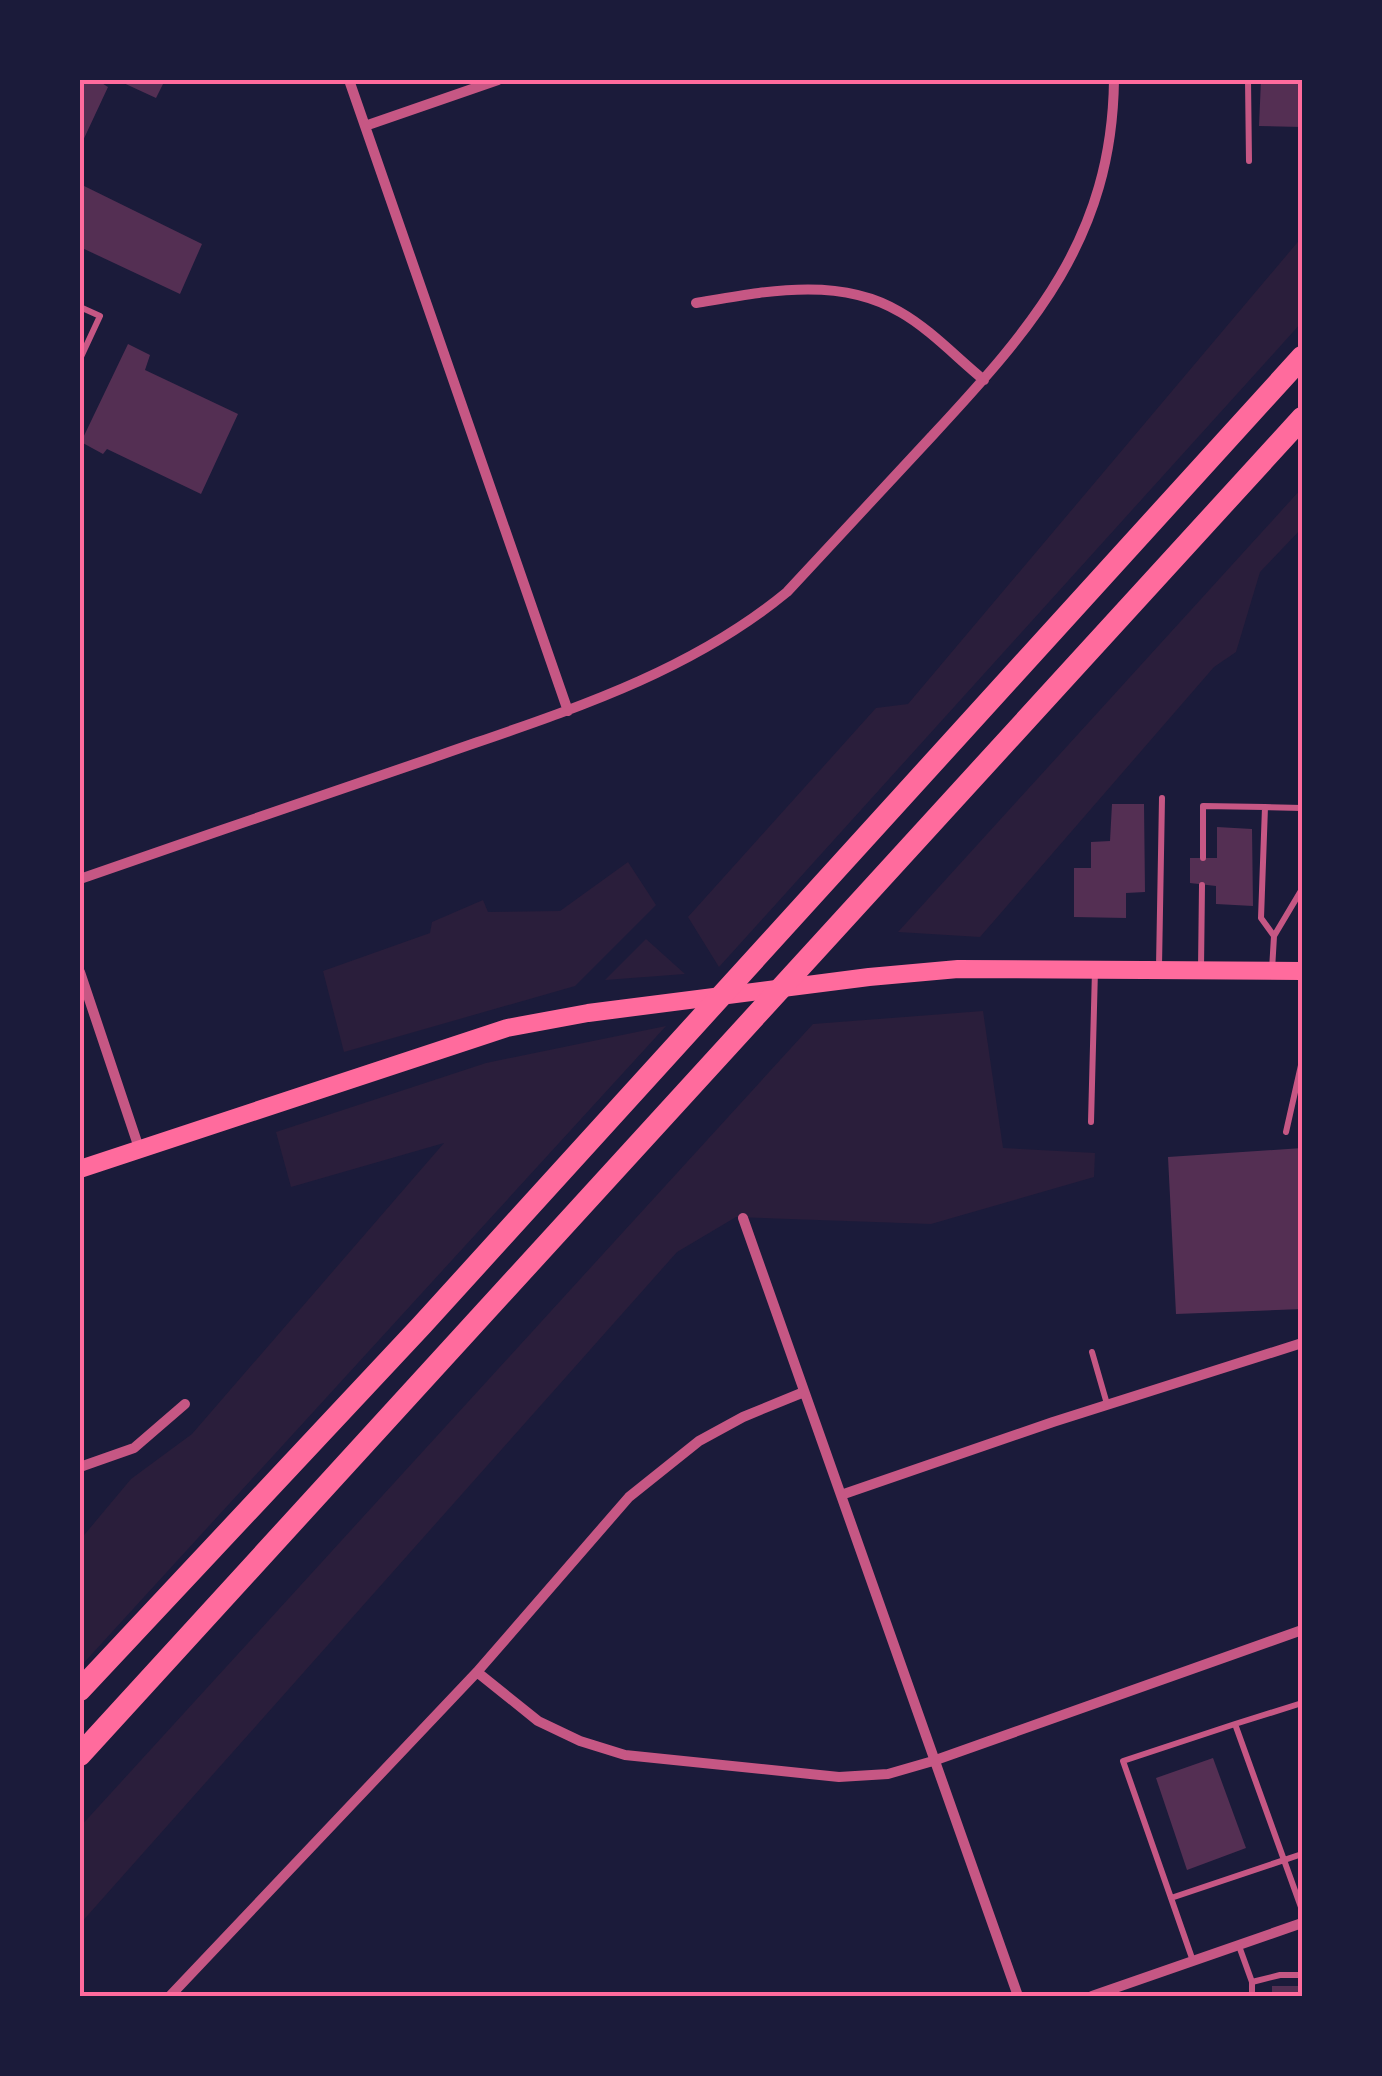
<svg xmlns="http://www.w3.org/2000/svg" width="1382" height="2076" font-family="'Golos Text',sans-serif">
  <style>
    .green { fill: #2a1e3b }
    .building { fill: #542f53 }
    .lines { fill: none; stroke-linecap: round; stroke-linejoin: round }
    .service { stroke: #c65784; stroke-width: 6 }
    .minor { stroke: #c65784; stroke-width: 10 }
    .secondary { stroke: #ff6b9d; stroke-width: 18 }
    .motorway { stroke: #ff6b9d; stroke-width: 22 }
    .neatline { fill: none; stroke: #ff6b9d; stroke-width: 4 }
  </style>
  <rect width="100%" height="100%" fill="#1b1b3a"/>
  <!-- green -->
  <path class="green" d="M1302 237V322L719 967 688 917 876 708 908 704Z
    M1302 488V528L1260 572 1236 652 1214 667 980 937 898 932Z
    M628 862 656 905 575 986 344 1052 323 971 430 933 432 922 483 900 488 912 560 911Z
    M646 939 685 974 605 980Z
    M983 1011 1003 1148 1095 1153 1094 1177 931 1224 736 1217 677 1252 80 1924V1827L813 1024Z
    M666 1026 80 1667V1540L131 1479 192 1434 444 1143 291 1187 276 1132 486 1063Z"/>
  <!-- building -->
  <path class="building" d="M80 80H97L108 87 80 147Z
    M117 80H165L156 98Z
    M1261 80 1302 81V127L1259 126Z
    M80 184 202 244 180 294 80 247Z
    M128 344 150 355 145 370 238 414 201 494 107 449 103 454 81 442Z
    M1112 804H1144L1145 892 1126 893V918L1074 917V868H1091V842L1110 841Z
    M1217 827 1252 829 1253 906 1216 904V886L1190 883V858H1217Z
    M1302 1148V1309L1176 1314 1168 1157Z
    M1213 1758 1246 1848 1187 1870 1156 1778Z
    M1272 1986H1302V1996H1272Z"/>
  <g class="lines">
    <!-- service -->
    <path class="service" d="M1248 80 1249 161
      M80 307 100 316 80 359
      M1265 807 1302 808
      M1203 858V806L1265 807 1261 918 1274 936
      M1159 966 1162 798
      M1201 968 1202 885
      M1272 970 1274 936 1302 889
      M1091 1122 1095 970
      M1286 1132 1302 1061
      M1092 1352 1107 1404
      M1302 1703 1235 1724 1302 1910
      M1235 1724 1123 1761 1171 1898 1302 1854
      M1171 1898 1193 1961
      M1239 1946 1252 1982V1996
      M1252 1982 1280 1975H1302"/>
    <!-- minor -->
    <path class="minor" d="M349 80 568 711
      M365 126 498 80
      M696 303C762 292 839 275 900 312 930 329 957 358 984 380
      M80 879C197 838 315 798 432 758 557 714 684 677 787 592 836 540 884 488 932 436 1033 327 1112 238 1114 80
      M80 972 139 1148
      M743 1218 1018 1996
      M80 1467 134 1448 185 1404
      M841 1495 1053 1422 1302 1343
      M477 1672 538 1721 580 1741 625 1755 839 1777 888 1774 933 1761 1302 1630
      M170 1996 477 1672 629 1497 699 1441 743 1417 804 1392
      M1092 1996 1302 1923"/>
    <!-- secondary -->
    <path class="secondary" d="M80 1169 507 1028 588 1013 869 977 958 969 1302 971"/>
    <!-- motorway -->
    <path class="motorway" d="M80 1690 422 1325 1302 357
      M80 1755 1302 418"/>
  </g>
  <!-- border -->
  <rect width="1382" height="2076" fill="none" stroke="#1b1b3a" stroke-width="165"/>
  <rect x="82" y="82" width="1218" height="1912" class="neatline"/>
</svg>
